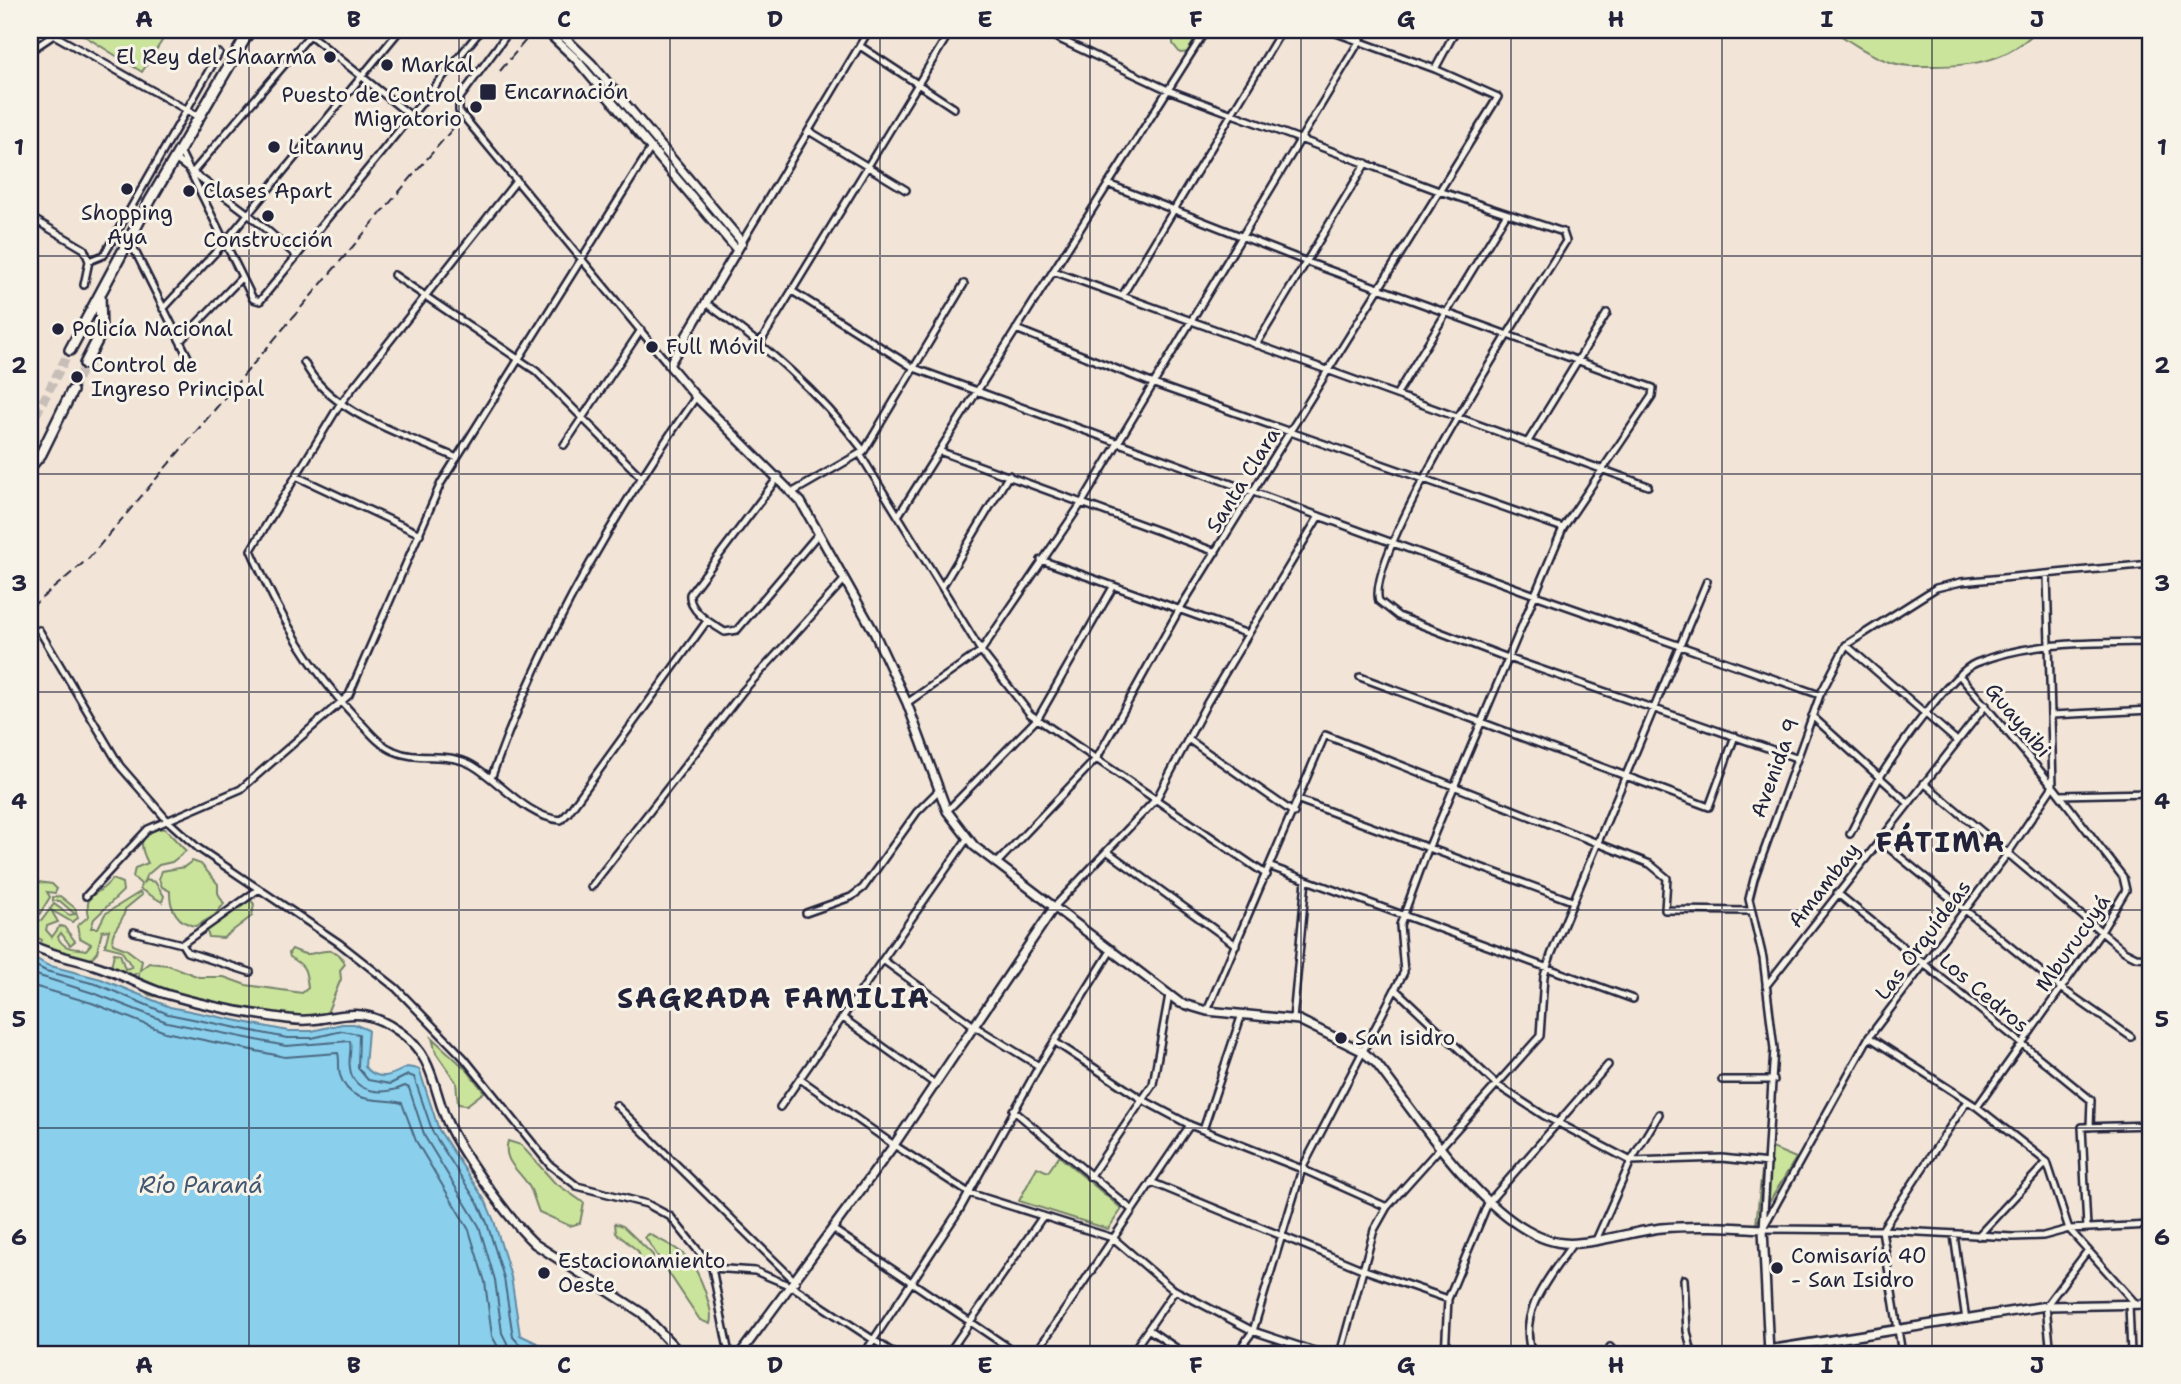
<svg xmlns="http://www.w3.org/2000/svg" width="2181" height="1384" font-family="'Shantell Sans',sans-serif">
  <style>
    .green { fill: #cbe49b; stroke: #76836b; stroke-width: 2 }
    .water { fill: #8ad0ec; stroke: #608aa5; stroke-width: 2 }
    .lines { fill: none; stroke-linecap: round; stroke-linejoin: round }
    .shore { stroke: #4c6882; stroke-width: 2 }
    .highway-tunnel { stroke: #c8beb8; stroke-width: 9; stroke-dasharray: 9 4.5; stroke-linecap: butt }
    .street-casing { stroke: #22223b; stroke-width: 10 }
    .secondary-casing { stroke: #22223b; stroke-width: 12 }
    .highway-casing { stroke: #22223b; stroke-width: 14 }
    .street { stroke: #f7f3e8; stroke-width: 5 }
    .secondary { stroke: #f7f3e8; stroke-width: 7 }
    .highway { stroke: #f7f3e8; stroke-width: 9 }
    .rail { stroke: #22223b; stroke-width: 2; stroke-dasharray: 10 5; stroke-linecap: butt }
    .grid { fill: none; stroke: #22223b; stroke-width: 2; stroke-opacity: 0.55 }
    .poi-dot { fill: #22223b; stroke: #f7f3e8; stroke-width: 2.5 }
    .labels { text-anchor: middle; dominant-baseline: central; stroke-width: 6; stroke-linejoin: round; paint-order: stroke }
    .poi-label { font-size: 21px; fill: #22223b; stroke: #f7f3e8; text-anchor: start }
    .street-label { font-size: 21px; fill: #22223b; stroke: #f7f3e8 }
    .water-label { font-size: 23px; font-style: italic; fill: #415670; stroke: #f7f3e8 }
    .district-label { font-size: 28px; font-weight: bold; letter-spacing: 2px; fill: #22223b; stroke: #f7f3e8 }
    .neatline { fill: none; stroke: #22223b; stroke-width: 2.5 }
    .grid-label { font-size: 23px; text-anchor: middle; font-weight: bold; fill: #22223b }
  </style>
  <rect width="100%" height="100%" fill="#f2e5d7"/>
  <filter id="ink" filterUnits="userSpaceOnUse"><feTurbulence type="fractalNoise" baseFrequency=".0143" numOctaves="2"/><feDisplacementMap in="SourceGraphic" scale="14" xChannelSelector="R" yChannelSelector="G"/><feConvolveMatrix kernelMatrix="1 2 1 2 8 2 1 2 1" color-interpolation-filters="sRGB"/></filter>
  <g filter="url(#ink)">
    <!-- green -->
    <path class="green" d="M75 30H169L142 72Z
      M1173 30H1200L1190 52 1180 53 1173 44Z
      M1833 30H2037C2008 61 1974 66 1933 66 1919 66 1903 67 1890 62 1869 55 1850 42 1833 30Z
      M155 828 165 829 186 851 172 862 159 865 146 876 143 884 145 880 155 882 164 896 162 902 140 889 141 884 133 877 135 868 148 863C140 848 138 837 155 828Z
      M192 861 201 864 218 884V893L224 904 215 915 196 926C178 924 169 908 170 891L162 887 159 879 162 871 184 867Z
      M112 879 122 883 123 891 94 919 91 928H98L105 914 140 892 142 895 125 909C124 924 109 930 113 944L126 949 142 961 140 970 149 963 168 965 199 977H224L246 985 302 993 308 988C306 970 306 966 290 957L289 953 292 949C298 951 303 955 309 954 323 952 337 944 345 964L340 970 341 979 327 1013 324 1017 293 1020 149 995 139 986V972L131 976 111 968 114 953 120 954 125 969 132 967 121 950 105 946 109 930 102 931 97 952 90 960 53 952 40 945 42 940 30 934V922L42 920 54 904 69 915 75 914 60 901H53V897L60 896 75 908 78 918 72 922 51 910 58 922 47 926 46 930 52 937 60 926 64 927 75 941 70 945 61 933 58 937C63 950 75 948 86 950L91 944 80 938 77 926 89 916C83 891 99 897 112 879Z
      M38 882 52 884 57 889 55 893 47 892 50 897 39 915 30 905V891Z
      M249 898 254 904 252 916 223 938 209 937 206 929Z
      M432 1038 467 1070 484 1092 467 1105 458 1104 456 1082 436 1053Z
      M508 1141 521 1145 554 1182 584 1203 580 1223 570 1226 539 1212C536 1205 534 1197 531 1190 523 1172 501 1163 508 1141Z
      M1765 1145 1796 1158 1756 1224Z
      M1059 1156 1122 1209 1108 1229 1019 1201 1037 1167 1048 1172Z
      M615 1223 623 1226 653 1255V1269L644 1267 638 1251 616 1233Z
      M649 1234C683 1252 691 1253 705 1291 708 1302 713 1313 710 1324L700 1320 645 1237Z"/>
    <!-- water -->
    <path class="water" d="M30 955 47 965 101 979 170 1007 288 1031H312L342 1024H354L368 1030 365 1067C379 1082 391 1076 407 1067L419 1069 439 1130 486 1202 494 1221 511 1277 520 1335 560 1354H30Z"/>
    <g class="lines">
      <!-- shore -->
      <path class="shore" d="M30 963 46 971 99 985 168 1014 287 1038H312L342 1031 359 1034 358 1068 368 1080 390 1084 408 1075 414 1077 433 1133 479 1205 487 1223 504 1278 513 1337 521 1346 544 1354
        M30 973 96 994 167 1022 286 1046 350 1041C352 1050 348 1059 350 1068 353 1095 387 1095 405 1086L409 1088 425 1137 479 1226 495 1280 502 1333 508 1345 519 1354
        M30 985 92 1003 165 1032 285 1057 338 1053C340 1060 338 1068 340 1075 350 1107 380 1097 402 1103L416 1141 469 1230 485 1282 492 1336 502 1354"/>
      <!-- highway-tunnel -->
      <path class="highway-tunnel" d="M72 391 85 364
        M30 426 70 350"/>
      <!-- street casing -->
      <g class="street-casing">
        <path id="street" d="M510 30 459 99V111L669 365
          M1040 30 1168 90 1439 191 1563 232 1566 241C1534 293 1363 555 1379 601L1398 616 1508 658 1796 758
          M54 35 199 117
          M310 35 411 116
          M860 46 954 108
          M31 50 32 30
          M30 51 61 30
          M1435 69 1456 30
          M809 131 906 190
          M180 151 253 299 260 301 481 30
          M175 159 247 213 297 256
          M192 173 314 30
          M517 180 340 404 251 550C278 613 310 670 358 720 369 731 379 745 394 751 418 762 447 751 472 765 500 781 526 817 561 820L568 813 707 621
          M1108 184 1307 262 1653 388 1652 396 1563 528 1428 849 1400 925 1404 972 1302 1169 1253 1331 1236 1354
          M30 217 84 249 89 261 84 285
          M129 239 188 357
          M742 242 869 30
          M89 261 104 255 219 53
          M1053 271 1648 486
          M394 275 536 371 640 476
          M792 291 914 368 1535 595 1820 695
          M1122 296 1282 30
          M706 303C769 349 816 389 864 451L860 454 981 651 1030 714 1267 875
          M163 309 225 242 400 30
          M1016 329 1154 384 1563 528
          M180 341 241 278
          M760 343 951 30
          M1256 345 1366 163
          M304 362C329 414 406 435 457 458
          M1396 395 1506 215
          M1527 443 1607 313
          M564 445 641 330
          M939 451 1216 552
          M779 476 690 594C688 611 712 624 725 632L737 630 819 533
          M298 477 420 534
          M793 492 864 451 964 284
          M898 516 1206 30
          M1041 560 1248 634
          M942 587 1009 475
          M39 630 120 766 167 820 198 848 339 943 396 988 464 1058 550 1165 577 1186 647 1204 671 1217 712 1268 729 1354
          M1846 645 1957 741
          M1959 675 2053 786 2123 877 2126 890 2101 932 1977 1107
          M1360 677 1709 807 1735 736
          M907 703 981 651 1083 501 1366 30
          M2052 715 2151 710
          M1812 716 1908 803
          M1188 739 1294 813
          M492 776C540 641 613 514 696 397
          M1924 783 2124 951 2136 957 2151 958
          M2060 795 2151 793
          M1299 800 1572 901
          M947 811 1038 718 1113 587
          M1850 834C1860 815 1869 795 1880 777 1896 752 1951 673 1976 663 2029 641 2095 643 2151 642
          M1879 840 2061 988 2131 1037
          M1108 852 1236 945
          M996 864 1097 758 1179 610 1498 97 1435 69 1328 30
          M1271 867 1633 999
          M591 887 743 691 845 579
          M1837 893 2091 1100 2090 1127
          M86 896 148 829 241 789 349 695 441 483 651 148
          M1055 906 1157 798 1207 703 1319 516
          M806 913 851 897 863 888 917 812 938 791
          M134 932 182 944 259 889
          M182 944 187 952 250 972
          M883 960 974 1026 1039 1066
          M1766 986 1986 705
          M1396 990 1497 1085 1543 1115 1631 1161 1722 1158 1768 1163
          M1207 1011 1325 735 1650 864 1667 878 1665 910 1751 911
          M843 1018 935 1084
          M1293 1019 1306 880
          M1869 1037 1977 1107 2047 1162 2069 1229 2136 1304
          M1055 1042 1143 1100 1190 1125 1302 1169 1387 1207
          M800 1079 894 1145 969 1193 1113 1238 1171 1288 1253 1331 1323 1354
          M1722 1080H1774
          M616 1105 796 1282
          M780 1107 967 839
          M1013 1110 1132 1210
          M1203 1130 1242 1014
          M1090 1177 1153 1084 1169 995
          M1151 1182 1362 1269 1448 1299
          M1764 1226 1869 1037 2008 853 2053 786 2047 574
          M2087 1228 2082 1127 2151 1125
          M1763 1229 1774 1049 1763 958 1749 899 1754 879 1820 695 1846 645 1936 588 1961 582 2151 564
          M1763 1229 1882 1230 2013 1237 2043 1236 2069 1229 2151 1225
          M834 1230 1018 1354
          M1954 1235 1966 1320
          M1978 1236 2047 1162
          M1597 1238 1631 1161 1659 1114
          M712 1268 755 1271 793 1287 895 1354
          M1684 1279 1687 1331 1692 1354
          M2129 1304 2131 1354
          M1148 1329 1185 1354
          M1610 1347 1616 1354
          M864 1354 960 1209 1039 1066 1112 949
          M948 1354 1043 1216
          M1035 1354 1190 1125
          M1131 1354 1175 1290
          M1340 1354 1374 1230 1387 1207 1540 1036 1544 976 1551 955 1707 581
          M1445 1354 1448 1299 1488 1203 1608 1065
          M1532 1354C1517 1311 1550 1277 1573 1243
          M1759 1354 1768 1350
          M1902 1354 1882 1230 1967 1101
          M2051 1354 2046 1306 2088 1250"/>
      </g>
      <!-- secondary casing -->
      <g class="secondary-casing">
        <path id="secondary" d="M545 30 575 58 737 250
          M557 30 592 64 742 242 669 365 696 397 801 502 873 630 907 703 947 811 974 846 1180 1003 1207 1011 1299 1020 1362 1051 1376 1063C1417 1115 1494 1237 1563 1243 1589 1246 1633 1231 1662 1228 1695 1225 1730 1227 1763 1229L1769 1354
          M30 944C54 957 75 958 100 967 123 975 145 988 169 995 207 1006 249 1014 288 1019 335 1026 351 997 400 1032 437 1059 432 1092 450 1128 464 1157 511 1222 535 1244L642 1313 681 1354
          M1768 1350 2046 1306 2151 1304
          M740 1354 894 1145 1055 906"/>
      </g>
      <!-- highway casing -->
      <g class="highway-casing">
        <path id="highway" d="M70 350 151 199 250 30
          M85 364 101 333 100 294
          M30 467 41 454 72 391"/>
      </g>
      <!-- street -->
      <use href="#street" class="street"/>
      <!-- secondary -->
      <use href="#secondary" class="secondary"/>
      <!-- highway -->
      <use href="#highway" class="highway"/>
      <!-- rail -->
      <path class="rail" d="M500 71 530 35
        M30 608 89 558 471 107"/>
    </g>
  </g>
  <!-- grid -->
  <path class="grid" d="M249 30V1354M459 30V1354M670 30V1354M880 30V1354M1090 30V1354M1301 30V1354M1511 30V1354M1722 30V1354M1932 30V1354M30 256H2151M30 474H2151M30 692H2151M30 910H2151M30 1128H2151"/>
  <!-- markers -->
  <g class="poi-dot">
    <circle cx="330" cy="57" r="7"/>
    <circle cx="387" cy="65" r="7"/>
    <rect x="479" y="83" width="18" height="18" rx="3.5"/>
    <circle cx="476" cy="107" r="7"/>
    <circle cx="274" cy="147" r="7"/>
    <circle cx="127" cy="189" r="7"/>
    <circle cx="189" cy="191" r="7"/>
    <circle cx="268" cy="216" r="7"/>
    <circle cx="58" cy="329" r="7"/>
    <circle cx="652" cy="347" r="7"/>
    <circle cx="77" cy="377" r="7"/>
    <circle cx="1341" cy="1038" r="7"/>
    <circle cx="1777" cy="1268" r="7"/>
    <circle cx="544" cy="1273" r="7"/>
  </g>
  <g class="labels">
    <!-- poi labels -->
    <g class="poi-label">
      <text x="316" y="57" text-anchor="end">El Rey del Shaarma</text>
      <text x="401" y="65">Markal</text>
      <text x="504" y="92">Encarnación</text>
      <text x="462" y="95" text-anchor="end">Puesto de Control<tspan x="462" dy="24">Migratorio</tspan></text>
      <text x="288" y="147">Litanny</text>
      <text x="203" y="191">Clases Apart</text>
      <text x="127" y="213" text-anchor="middle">Shopping<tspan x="127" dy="24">Aya</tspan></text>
      <text x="268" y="240" text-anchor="middle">Construcción</text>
      <text x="72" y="329">Policía Nacional</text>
      <text x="666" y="347">Full Móvil</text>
      <text x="91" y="365">Control de<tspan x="91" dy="24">Ingreso Principal</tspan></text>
      <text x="1355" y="1038">San isidro</text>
      <text x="1791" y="1256">Comisaría 40<tspan x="1791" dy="24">- San Isidro</tspan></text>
      <text x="558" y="1261">Estacionamiento<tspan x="558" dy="24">Oeste</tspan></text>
    </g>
    <!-- street labels -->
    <g class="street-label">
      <text transform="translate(1243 480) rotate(-58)">Santa Clara</text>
      <text transform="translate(2018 720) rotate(50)">Guayaibi</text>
      <text transform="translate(1775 768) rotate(-70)">Avenida 9</text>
      <text transform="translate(1824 885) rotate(-52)">Amambay</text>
      <text transform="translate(1923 940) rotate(-53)">Las Orquídeas</text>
      <text transform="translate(2073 943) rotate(-55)">Mburucuyá</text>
      <text transform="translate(1984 993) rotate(40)">Los Cedros</text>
    </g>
    <!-- water labels -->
    <g class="water-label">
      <text x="201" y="1185">Río Paraná</text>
    </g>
    <!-- district labels -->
    <g class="district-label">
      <text x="1941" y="842">FÁTIMA</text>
      <text x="774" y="998">SAGRADA FAMILIA</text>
    </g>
  </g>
  <!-- margin -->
  <rect width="2181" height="1384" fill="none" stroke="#f7f3e8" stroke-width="77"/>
  <rect x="38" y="38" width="2104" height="1308" class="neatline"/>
  <g class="grid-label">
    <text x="144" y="27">A</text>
    <text x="354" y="27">B</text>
    <text x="564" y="27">C</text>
    <text x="775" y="27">D</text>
    <text x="985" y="27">E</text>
    <text x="1196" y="27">F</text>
    <text x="1406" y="27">G</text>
    <text x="1616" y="27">H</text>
    <text x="1827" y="27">I</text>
    <text x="2037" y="27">J</text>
    <text x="19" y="155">1</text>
    <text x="2162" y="155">1</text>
    <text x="19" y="373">2</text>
    <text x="2162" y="373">2</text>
    <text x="19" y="591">3</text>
    <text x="2162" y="591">3</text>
    <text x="19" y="809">4</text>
    <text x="2162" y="809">4</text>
    <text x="19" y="1027">5</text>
    <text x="2162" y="1027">5</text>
    <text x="19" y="1245">6</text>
    <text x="2162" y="1245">6</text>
    <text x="144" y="1373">A</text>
    <text x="354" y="1373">B</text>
    <text x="564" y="1373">C</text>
    <text x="775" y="1373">D</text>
    <text x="985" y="1373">E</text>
    <text x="1196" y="1373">F</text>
    <text x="1406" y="1373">G</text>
    <text x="1616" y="1373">H</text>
    <text x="1827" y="1373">I</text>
    <text x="2037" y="1373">J</text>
  </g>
</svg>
